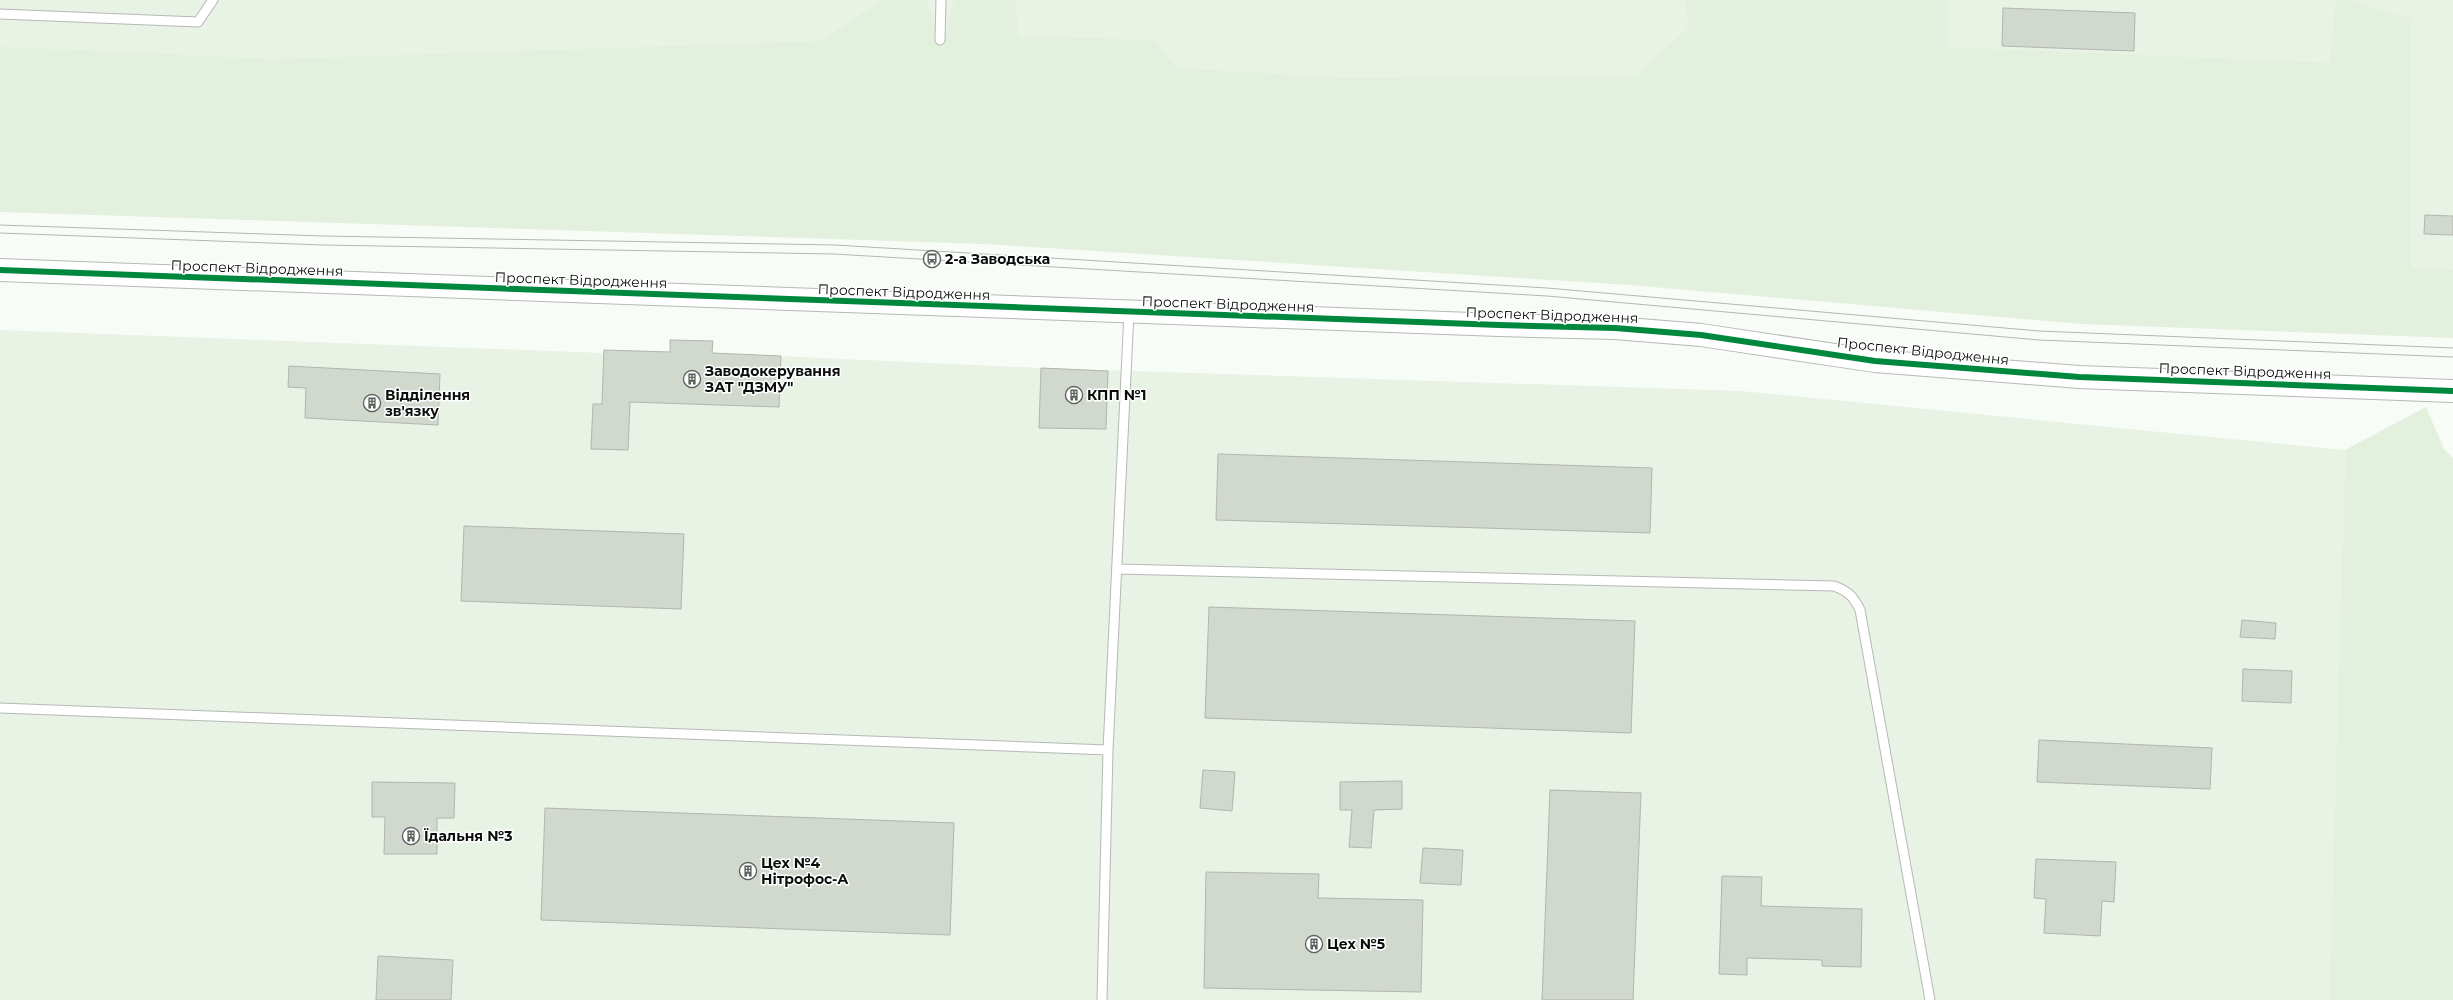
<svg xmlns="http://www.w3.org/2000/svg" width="2453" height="1000" font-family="Montserrat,sans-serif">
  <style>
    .built { fill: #e8f2e5 }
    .green { fill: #e3f0de }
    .building { fill: #d1d8ce; stroke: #b2b5b1 }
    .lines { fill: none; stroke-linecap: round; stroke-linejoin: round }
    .service-casing { stroke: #b6b9b5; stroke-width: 11 }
    .tertiary-casing { stroke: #b6b9b5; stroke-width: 24 }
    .service { stroke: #fefffe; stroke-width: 9 }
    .tertiary { stroke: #fefffe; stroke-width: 22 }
    .tram { stroke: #b5b5b5; stroke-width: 1 }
    .cycleway-casing { stroke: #fff; stroke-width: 8 }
    .cycleway { stroke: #00873e; stroke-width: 6 }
    .labels { text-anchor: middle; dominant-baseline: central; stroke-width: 3; stroke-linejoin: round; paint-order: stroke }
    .poi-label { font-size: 14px; font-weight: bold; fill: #0a0e0a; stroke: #fff; text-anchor: start }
    .street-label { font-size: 14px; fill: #0a0e0a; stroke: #fff }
  </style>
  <rect width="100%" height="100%" fill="#f8fcf6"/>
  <!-- built -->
  <path class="built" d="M0 0H2453V278L283 59 0 46Z
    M0 330 604 353V350L670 352V340L713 341V353L1041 368 1741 391 2345 450 2342 548 2453 552V1000H0Z"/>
  <!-- green -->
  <path class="green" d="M882 0H926L943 53 951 11 957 0H1016L1018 36 1154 40 1176 68 1340 78 1636 76 1689 27 1685 0H1948L1947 47 2330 63 2336 0H2346L2411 19V268L2453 270V338L2081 324 1629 285 984 244 0 212V46L283 59 821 41Z
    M2426 407 2444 449 2453 458V1000H2330L2345 450Z"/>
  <!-- building -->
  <path class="building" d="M2003 8 2135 13 2134 51 2002 46Z
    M2425 215 2453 216V235L2424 234Z
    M670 340 713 341 712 353 781 356 779 407 630 402 628 450 591 449 593 404H602L604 350 670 352Z
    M289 366 440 374 438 425 305 418 306 388 288 387Z
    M1041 368 1108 371 1106 429 1039 428Z
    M1218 454 1652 468 1650 533 1216 520Z
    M464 526 684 534 681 609 461 601Z
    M1209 607 1635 621 1631 733 1205 718Z
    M2242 620 2276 623 2275 639 2240 637Z
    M2243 669 2292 671 2291 703 2242 701Z
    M2039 740 2212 748 2210 789 2037 782Z
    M1203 770 1235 772 1232 811 1200 808Z
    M1402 781V809L1374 810 1371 848 1349 847 1352 810H1340V782Z
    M372 782 455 783 454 818H437V854H384L385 817H372Z
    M1550 790 1641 793 1633 1000H1542Z
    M545 808 954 823 950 935 541 920Z
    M1423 848 1463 850 1461 885 1420 883Z
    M2036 859 2116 862 2114 902 2102 901 2100 936 2044 933 2046 899 2034 898Z
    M1206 872 1319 874 1318 898 1423 900 1421 992 1204 988Z
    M1722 876 1762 877 1761 906 1862 909 1861 967 1822 966V960L1747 958V975L1719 974Z
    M378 956 453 960 451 1000H376Z"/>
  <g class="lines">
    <!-- service casing -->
    <g class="service-casing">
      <path id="service" d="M0 14 198 22 213 0
        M940 40 941 0
        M1117 569 1834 586C1848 591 1854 597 1860 610L1930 1000
        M0 708 1108 750
        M1102 1000 1108 750 1129 312"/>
    </g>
    <!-- tertiary casing -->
    <g class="tertiary-casing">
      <path id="tertiary" d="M0 270 1499 325 1615 328 1701 335 1875 361 2079 377 2453 391"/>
    </g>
    <!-- service -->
    <use href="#service" class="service"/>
    <!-- tertiary -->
    <use href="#tertiary" class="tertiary"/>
    <!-- tram -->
    <path class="tram" d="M0 225 323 236 835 245 1547 288 2039 331 2453 348
      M0 233 323 245 834 254 1547 296 2039 340 2453 357"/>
    <!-- cycleway casing -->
    <g class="cycleway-casing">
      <path id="cycleway" d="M0 270 1499 325 1615 328 1701 335 1875 361 2079 377 2453 391"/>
    </g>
    <!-- cycleway -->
    <use href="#cycleway" class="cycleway"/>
  </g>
  <!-- icons -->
  <defs>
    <g id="bus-ring" transform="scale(0.9)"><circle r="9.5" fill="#fff" stroke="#5d615d" stroke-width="1.5"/><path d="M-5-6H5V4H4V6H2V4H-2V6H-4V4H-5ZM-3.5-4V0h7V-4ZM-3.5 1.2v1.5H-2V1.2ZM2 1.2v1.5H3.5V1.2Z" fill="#5d615d"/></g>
    <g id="building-ring" transform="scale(0.9)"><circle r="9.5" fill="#fff" stroke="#5d615d" stroke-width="1.5"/><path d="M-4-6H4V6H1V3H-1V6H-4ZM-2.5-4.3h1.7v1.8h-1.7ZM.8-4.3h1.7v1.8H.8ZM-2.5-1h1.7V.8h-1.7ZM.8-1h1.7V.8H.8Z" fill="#5d615d"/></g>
  </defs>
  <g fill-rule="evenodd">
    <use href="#bus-ring" x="932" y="259"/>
    <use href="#building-ring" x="692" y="379"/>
    <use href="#building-ring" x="1074" y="395"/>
    <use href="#building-ring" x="372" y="403"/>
    <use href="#building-ring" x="411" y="836"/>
    <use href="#building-ring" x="748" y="871"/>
    <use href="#building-ring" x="1314" y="944"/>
  </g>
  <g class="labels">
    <!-- poi labels -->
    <g class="poi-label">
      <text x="945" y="259">2-а Заводська</text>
      <text x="705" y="371">Заводокерування<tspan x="705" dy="16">ЗАТ "ДЗМУ"</tspan></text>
      <text x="385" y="395">Відділення<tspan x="385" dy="16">зв'язку</tspan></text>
      <text x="1087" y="395">КПП №1</text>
      <text x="424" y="836">Їдальня №3</text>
      <text x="761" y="863">Цех №4<tspan x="761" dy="16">Нітрофос-А</tspan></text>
      <text x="1327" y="944">Цех №5</text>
    </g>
    <!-- street labels -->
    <g class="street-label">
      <text transform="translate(257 268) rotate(2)">Проспект Відродження</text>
      <text transform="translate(581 280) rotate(2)">Проспект Відродження</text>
      <text transform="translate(904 292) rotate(2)">Проспект Відродження</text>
      <text transform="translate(1228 304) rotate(2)">Проспект Відродження</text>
      <text transform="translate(1552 315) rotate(2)">Проспект Відродження</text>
      <text transform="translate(1923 351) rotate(6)">Проспект Відродження</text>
      <text transform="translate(2245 371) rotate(2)">Проспект Відродження</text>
    </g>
  </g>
</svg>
